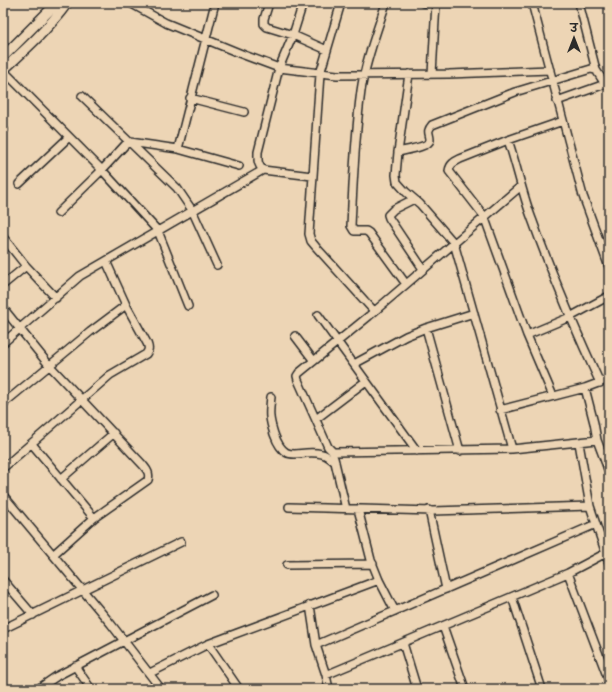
<svg xmlns="http://www.w3.org/2000/svg" width="612" height="692" font-family="'Gochi Hand','Playpen Sans Deva',sans-serif">
  <style>
    .lines { fill: none; stroke-linecap: round; stroke-linejoin: round }
    .minor-casing { stroke: #2b2b2b; stroke-width: 10 }
    .tertiary-casing { stroke: #2b2b2b; stroke-width: 12 }
    .minor { stroke: #edd5b5; stroke-width: 7 }
    .tertiary { stroke: #edd5b5; stroke-width: 9 }
  </style>
  <rect width="100%" height="100%" fill="#edd5b5"/>
  <filter id="ink" filterUnits="userSpaceOnUse"><feTurbulence type="fractalNoise" baseFrequency=".025" numOctaves="2"/><feDisplacementMap in="SourceGraphic" scale="8" xChannelSelector="R" yChannelSelector="G"/><feConvolveMatrix kernelMatrix="1 2 1 2 8 2 1 2 1" color-interpolation-filters="sRGB"/></filter>
  <g filter="url(#ink)">
    <g class="lines">
      <!-- minor casing -->
      <g class="minor-casing">
        <path id="minor" d="M130 3 166 23 244 55 279 68 337 75 449 74 550 70
          M269 3 264 19V24L267 27 293 35 327 50
          M303 3 293 35 279 68 258 152C258 160 257 164 263 170L312 176
          M341 3 320 74 309 234 311 241 316 247 374 311
          M386 3C377 31 365 62 361 91 355 135 353 181 351 226L354 231H366L369 233 406 284
          M423 3H469
          M532 3 583 196 609 267
          M579 3 596 70
          M3 70 102 170 158 231 188 306
          M409 74 398 152 396 175 397 182 406 192 420 204 454 243 512 449
          M432 74 436 3
          M82 96 177 188 192 210 217 265
          M190 98 244 112
          M557 101 605 84
          M3 129 4 130
          M508 140C517 166 522 193 532 219 552 275 575 329 600 383
          M178 149 215 3
          M398 152C405 150 429 147 430 140 430 133 426 132 432 125L515 92 591 69 596 70 605 84H609
          M19 184 69 137
          M521 186 369 316 299 373 297 376 298 380 328 447 333 452H336L512 449 597 440
          M414 199 394 209 388 215 389 218 423 269
          M58 213 102 170 125 145 130 142 178 149 239 166
          M3 237 26 266 56 298
          M3 285 26 266
          M3 308 49 365 143 465C147 470 150 473 148 480L94 518 54 554
          M318 315 417 451
          M426 328 460 451
          M527 335 570 317 609 296
          M295 336 314 361
          M3 343 80 276 263 170
          M354 364 406 336 426 328 474 313
          M585 388 594 423 597 440 609 472
          M553 396 527 335 484 216 449 171C450 164 454 162 460 159L508 140 563 121
          M271 397C269 414 269 418 274 434 286 467 298 448 322 454 327 455 331 459 335 462
          M3 404 90 332 126 305
          M500 410 585 388 609 379
          M316 419 366 381
          M579 443 590 506 609 563
          M32 444 94 518
          M334 458 346 509
          M3 468 110 375 146 354C149 350 149 348 147 343L126 305 106 261
          M61 479 114 433
          M3 495 111 624 161 689
          M289 507 433 511 590 506
          M358 509 371 560 379 580 395 611
          M429 510 446 589
          M287 565 373 564
          M568 573 609 681
          M3 580 33 615
          M512 597 542 689
          M310 605 316 645 326 675 329 689
          M443 626 465 689
          M3 629 181 542
          M403 643 417 689
          M208 644 239 689
          M316 645 596 524
          M75 666 91 689
          M150 673 208 644 379 580
          M326 675 568 573 606 553
          M38 689 57 676 212 595"/>
      </g>
      <!-- tertiary casing -->
      <g class="tertiary-casing">
        <path id="tertiary" d="M3 57 57 3
          M3 70C26 49 49 28 67 3"/>
      </g>
      <!-- minor -->
      <use href="#minor" class="minor"/>
      <!-- tertiary -->
      <use href="#tertiary" class="tertiary"/>
    </g>
  </g>
  <!-- margin -->
  <rect width="612" height="692" fill="none" stroke="#edd5b5" stroke-width="16"/>
  <rect x="8" y="8" width="596" height="676" fill="none" stroke="#2b2b2b" stroke-width="1.5" filter="url(#ink)"/>
  <!-- north arrow -->
  <g transform="translate(574 38)" stroke="#edd5b5" stroke-width="3" paint-order="stroke">
  <path d="M0-3L7 15L0 10L-7 15Z" fill="#2b2b2b"/>
  <text y="-6" font-size="11" font-weight="bold" text-anchor="middle" fill="#2b2b2b">उ</text>
  </g>
</svg>
